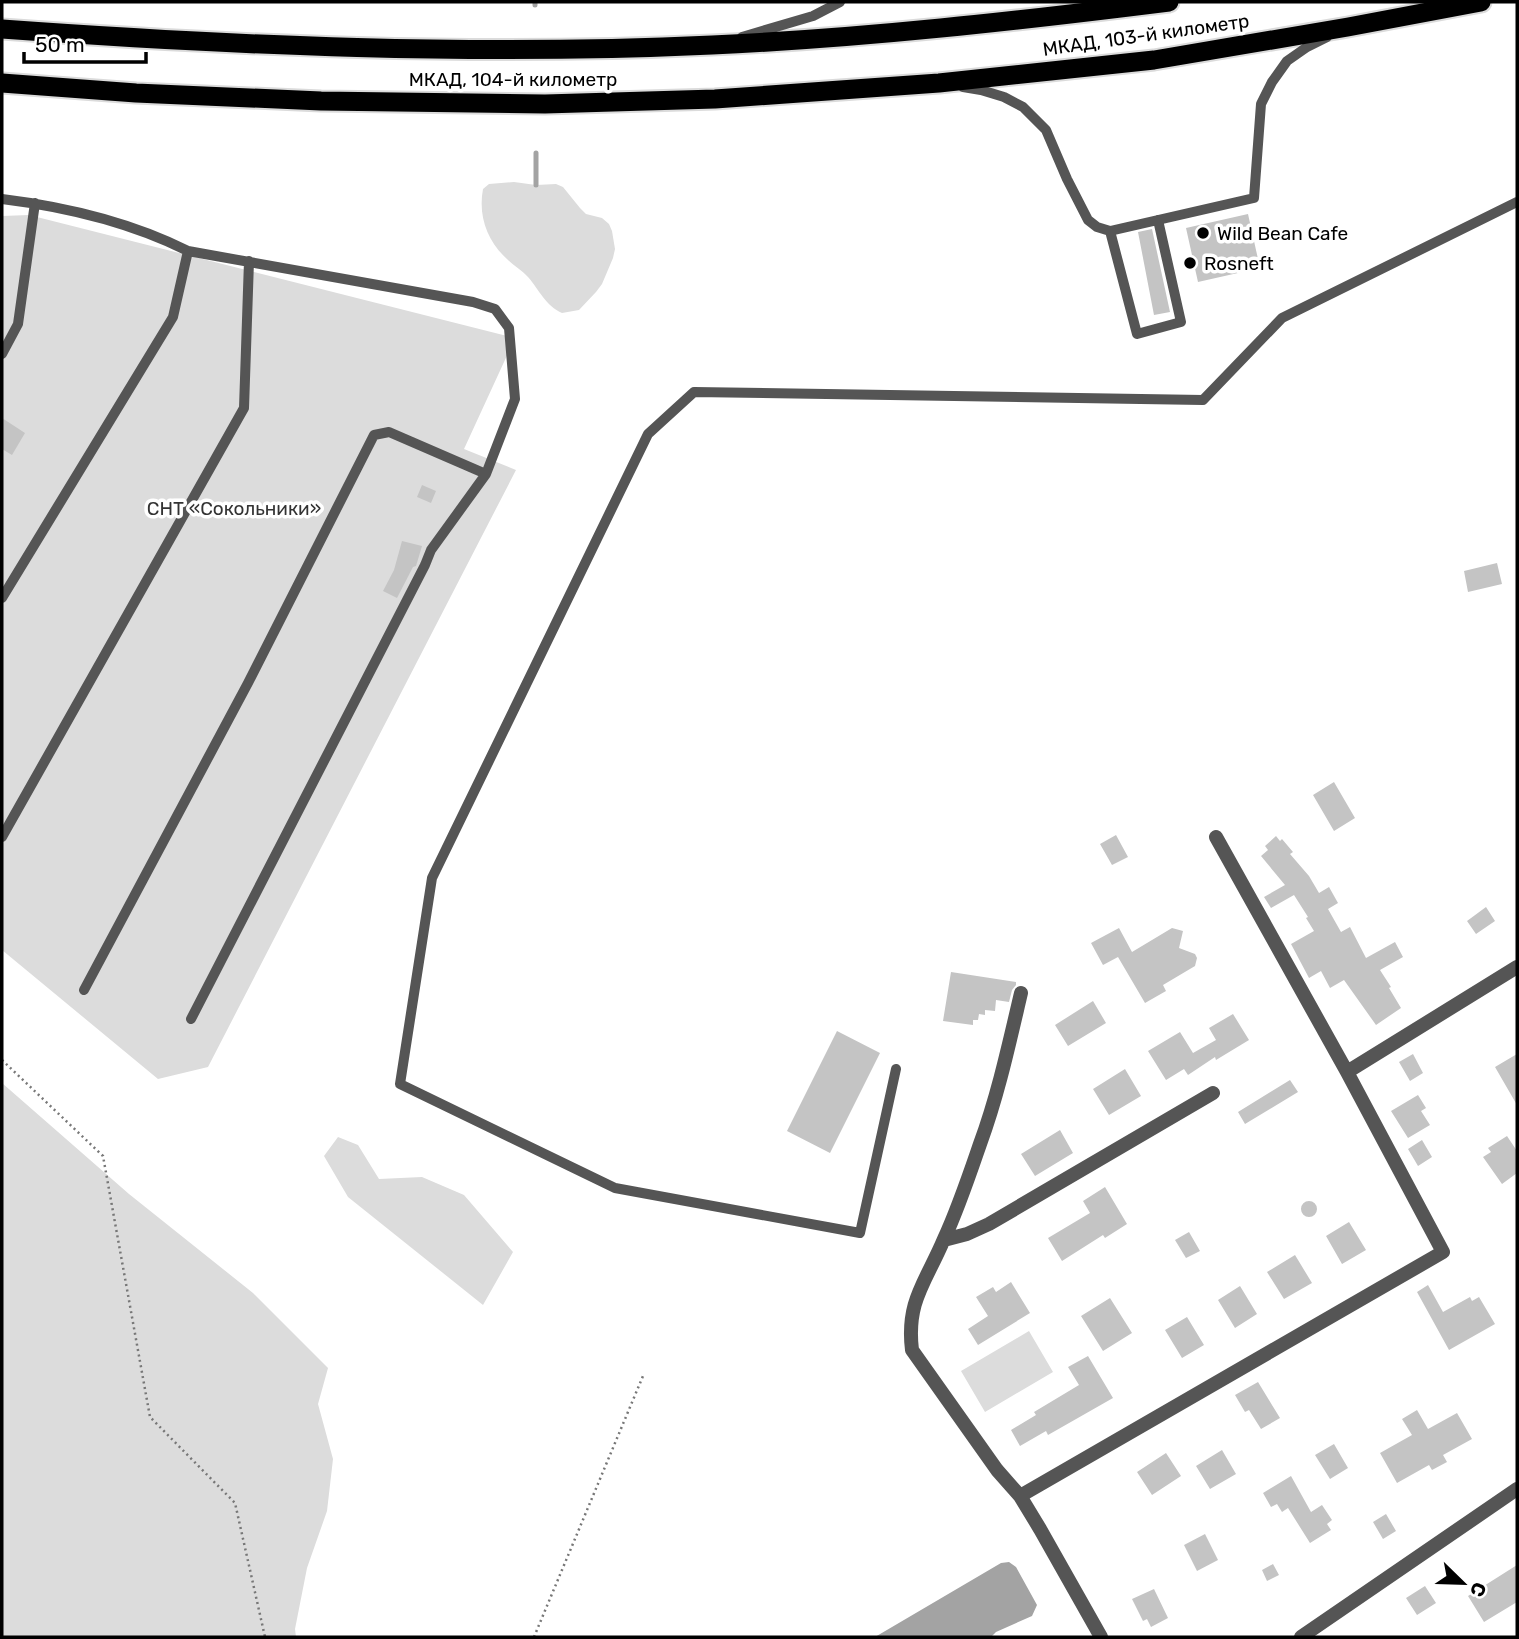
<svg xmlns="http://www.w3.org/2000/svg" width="1519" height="1639" font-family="Rubik,sans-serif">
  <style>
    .green { fill: #dcdcdc }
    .water { fill: #a3a3a3 }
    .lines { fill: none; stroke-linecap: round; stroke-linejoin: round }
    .stream { stroke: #a3a3a3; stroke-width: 5 }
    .building { fill: #c4c4c4 }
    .trunk-casing { stroke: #dbdbdb; stroke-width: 23 }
    .path { stroke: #777; stroke-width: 2.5; stroke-dasharray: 2 3.5; stroke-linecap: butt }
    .service { stroke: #555; stroke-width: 10 }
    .minor { stroke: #555; stroke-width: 14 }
    .trunk { stroke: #000; stroke-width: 19 }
    .poi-dot { fill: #000; stroke: #fff; stroke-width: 2.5 }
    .labels { text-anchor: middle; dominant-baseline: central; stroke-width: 7; stroke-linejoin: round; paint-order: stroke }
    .street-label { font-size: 19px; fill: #000; stroke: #fff }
    .poi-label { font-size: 19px; fill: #000; stroke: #fff; text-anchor: start }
    .park-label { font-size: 19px; fill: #333; stroke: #fff }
  </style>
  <rect width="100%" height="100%" fill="#fff"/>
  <!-- green -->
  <path class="green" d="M514 182 536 185 556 184 563 187 580 208 586 214 602 218 609 224 612 231 615 249 613 258 602 284 596 292 579 310 562 313C545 305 540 291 528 277 522 270 514 266 507 259 487 241 478 216 483 189L489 184Z
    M29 215 515 338 464 449 516 470 208 1067 158 1079 2 950V216Z
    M2 1083 129 1194 253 1293 328 1368 318 1404 333 1459 327 1511 307 1568 295 1629 296 1637H2Z
    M338 1137 358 1145 379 1179 422 1177 464 1195 513 1252 483 1305 348 1197 324 1156Z
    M1029 1331 1053 1372 985 1412 961 1371Z"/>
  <!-- water -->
  <path class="water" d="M1009 1562 1016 1567 1037 1605 1032 1616 996 1632 991 1637H875L1001 1563Z"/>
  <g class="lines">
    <!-- stream -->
    <path class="stream" d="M535 2V5
      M536 153V185"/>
  </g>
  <!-- building -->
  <path class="building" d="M1248 214 1260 268 1198 282 1186 228Z
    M1152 229 1170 312 1154 315 1138 232Z
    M2 418 25 433 12 455 2 449Z
    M422 485 436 491 431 503 417 497Z
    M402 541 422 546 416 566 413 567 397 598 383 591 394 570Z
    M1497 563 1502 584 1468 592 1464 571Z
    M1334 782 1355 818 1334 831 1313 795Z
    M1116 835 1128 857 1112 865 1100 844Z
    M1276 836 1280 841 1282 839 1293 852 1290 854 1309 876 1319 893 1329 887 1338 903 1328 909 1341 932 1350 927 1366 958 1395 942 1403 957 1380 970 1391 987 1389 988 1401 1008 1376 1025 1344 980 1330 988 1321 971 1309 978 1291 944 1314 931 1306 918 1308 917 1294 895 1271 908 1264 897 1285 885 1261 856 1268 850 1265 846Z
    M1486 907 1495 921 1476 934 1467 921Z
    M1119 928 1132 952 1172 928 1183 931 1179 948 1195 954 1197 958 1195 966 1163 985 1166 991 1145 1003 1118 957 1103 965 1091 943Z
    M951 972 1016 982V985L1012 990 1009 1002 996 1000 995 1011 985 1010V1015L979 1014 978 1020H973V1025L943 1021Z
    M1093 1001 1106 1023 1068 1046 1055 1025Z
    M1233 1014 1249 1040 1216 1060 1215 1057 1188 1075 1184 1069 1166 1080 1148 1051 1180 1032 1193 1053 1216 1040 1209 1028Z
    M837 1031 880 1053 830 1153 787 1131Z
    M1413 1054 1423 1073 1410 1081 1399 1062Z
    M1517 1054V1105L1495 1067Z
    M1125 1069 1141 1096 1109 1115 1093 1089Z
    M1290 1080 1298 1092 1245 1124 1238 1112Z
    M1418 1095 1426 1108 1421 1111 1430 1125 1408 1138 1391 1111Z
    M1060 1130 1073 1153 1035 1176 1021 1154Z
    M1507 1136 1517 1151V1173L1502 1184 1483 1157 1491 1152 1488 1148Z
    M1422 1140 1432 1157 1418 1166 1408 1149Z
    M1105 1187 1127 1224 1105 1238 1103 1235 1062 1261 1048 1238 1090 1213 1083 1201Z
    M1301 1209a8 8 0 1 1 16 0a8 8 0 1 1-16 0Z
    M1349 1222 1366 1250 1342 1264 1326 1236Z
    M1189 1232 1200 1251 1186 1258 1175 1240Z
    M1295 1255 1312 1283 1284 1299 1267 1272Z
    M1011 1282 1030 1313 978 1345 968 1329 988 1316 976 1297 993 1287 996 1292Z
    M1428 1285 1443 1312 1470 1297 1472 1301 1479 1297 1495 1324 1449 1350 1417 1292Z
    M1240 1286 1257 1314 1235 1328 1218 1300Z
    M1110 1298 1132 1333 1103 1351 1081 1316Z
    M1187 1317 1204 1345 1182 1358 1165 1330Z
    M1088 1356 1113 1398 1048 1435 1046 1431 1020 1446 1011 1430 1036 1415 1034 1412 1079 1385 1068 1367Z
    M1258 1382 1280 1418 1261 1429 1249 1410 1245 1412 1235 1395Z
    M1417 1410 1428 1429 1457 1413 1472 1439 1443 1455 1447 1462 1432 1470 1429 1465 1397 1483 1380 1453 1412 1435 1402 1419Z
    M1334 1444 1348 1468 1330 1479 1315 1455Z
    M1222 1450 1236 1474 1210 1489 1196 1466Z
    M1166 1453 1181 1476 1152 1495 1137 1472Z
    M1291 1476 1311 1512 1322 1505 1332 1520 1327 1524 1331 1530 1310 1543 1288 1508 1282 1512 1277 1504 1271 1507 1263 1493Z
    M1386 1514 1396 1531 1383 1539 1373 1522Z
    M1205 1534 1218 1560 1197 1571 1184 1545Z
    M1273 1564 1279 1575 1267 1581 1262 1570Z
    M1517 1565V1602L1484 1622 1468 1596Z
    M1425 1586 1436 1603 1417 1615 1406 1598Z
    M1154 1589 1168 1618 1151 1627 1147 1619 1143 1621 1132 1599Z"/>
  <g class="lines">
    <!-- trunk casing -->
    <g class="trunk-casing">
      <path id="trunk" d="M2 29C238 46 476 56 712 45 865 38 1017 21 1169 2
        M2 83 136 93 321 101 545 104 715 99 939 83 1154 60 1348 27 1481 2"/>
    </g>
    <!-- path -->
    <path class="path" d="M2 1060 103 1156 150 1417 235 1503 265 1637
      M534 1637 643 1376"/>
    <!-- service -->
    <path class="service" d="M742 37 813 16 840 2
      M963 87 981 90 1004 97 1023 107 1046 130 1067 179 1088 220 1097 227 1110 231 1254 198 1261 104 1272 82 1287 61 1307 47 1327 37
      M2 199C67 207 130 222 188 251L473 302 495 309 509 328 515 399 486 474 431 550 425 565 191 1019
      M1110 231 1137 334 1181 322 1158 220
      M2 354 18 324 35 203
      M2 598 173 317 188 251
      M2 837 244 408 249 261
      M84 990 248 683 374 435 389 432 486 474
      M896 1069 860 1233 615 1188 400 1084 432 878 648 434 694 392 1203 400 1282 318 1517 202"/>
    <!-- minor -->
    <path class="minor" d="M1021 993C1009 1044 998 1095 980 1144 969 1176 958 1209 944 1239 926 1282 906 1301 912 1350L997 1470 1020 1496 1040 1529 1101 1637
      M1347 1072 1517 967
      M944 1240 967 1234 989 1224 1213 1093
      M1020 1496 1443 1252 1347 1072 1216 837
      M1301 1637 1517 1489"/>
    <!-- trunk -->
    <use href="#trunk" class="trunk"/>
  </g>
  <!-- markers -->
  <g class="poi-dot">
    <circle cx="1203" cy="233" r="7"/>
    <circle cx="1190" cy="263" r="7"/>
  </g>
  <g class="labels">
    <!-- street labels -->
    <g class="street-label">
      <text transform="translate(1146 35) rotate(-8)">МКАД, 103-й километр</text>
      <text x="513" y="79">МКАД, 104-й километр</text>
    </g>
    <!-- poi labels -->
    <g class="poi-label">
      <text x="1217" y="233">Wild Bean Cafe</text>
      <text x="1204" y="263">Rosneft</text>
    </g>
    <!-- park labels -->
    <g class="park-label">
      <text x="234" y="508">СНТ «Сокольники»</text>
    </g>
  </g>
  <!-- border -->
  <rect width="1519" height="1639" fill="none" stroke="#000000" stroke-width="7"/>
  <!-- north arrow -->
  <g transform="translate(1463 1583) rotate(113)" stroke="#ffffff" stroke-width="5" paint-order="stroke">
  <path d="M0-5L12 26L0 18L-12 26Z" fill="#000000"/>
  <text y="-10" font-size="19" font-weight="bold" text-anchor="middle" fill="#000000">С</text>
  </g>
  <!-- scale -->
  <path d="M24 52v10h122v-10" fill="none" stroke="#000000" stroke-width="3.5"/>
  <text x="35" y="52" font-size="21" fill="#000000" stroke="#ffffff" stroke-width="5" paint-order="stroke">50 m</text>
</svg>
